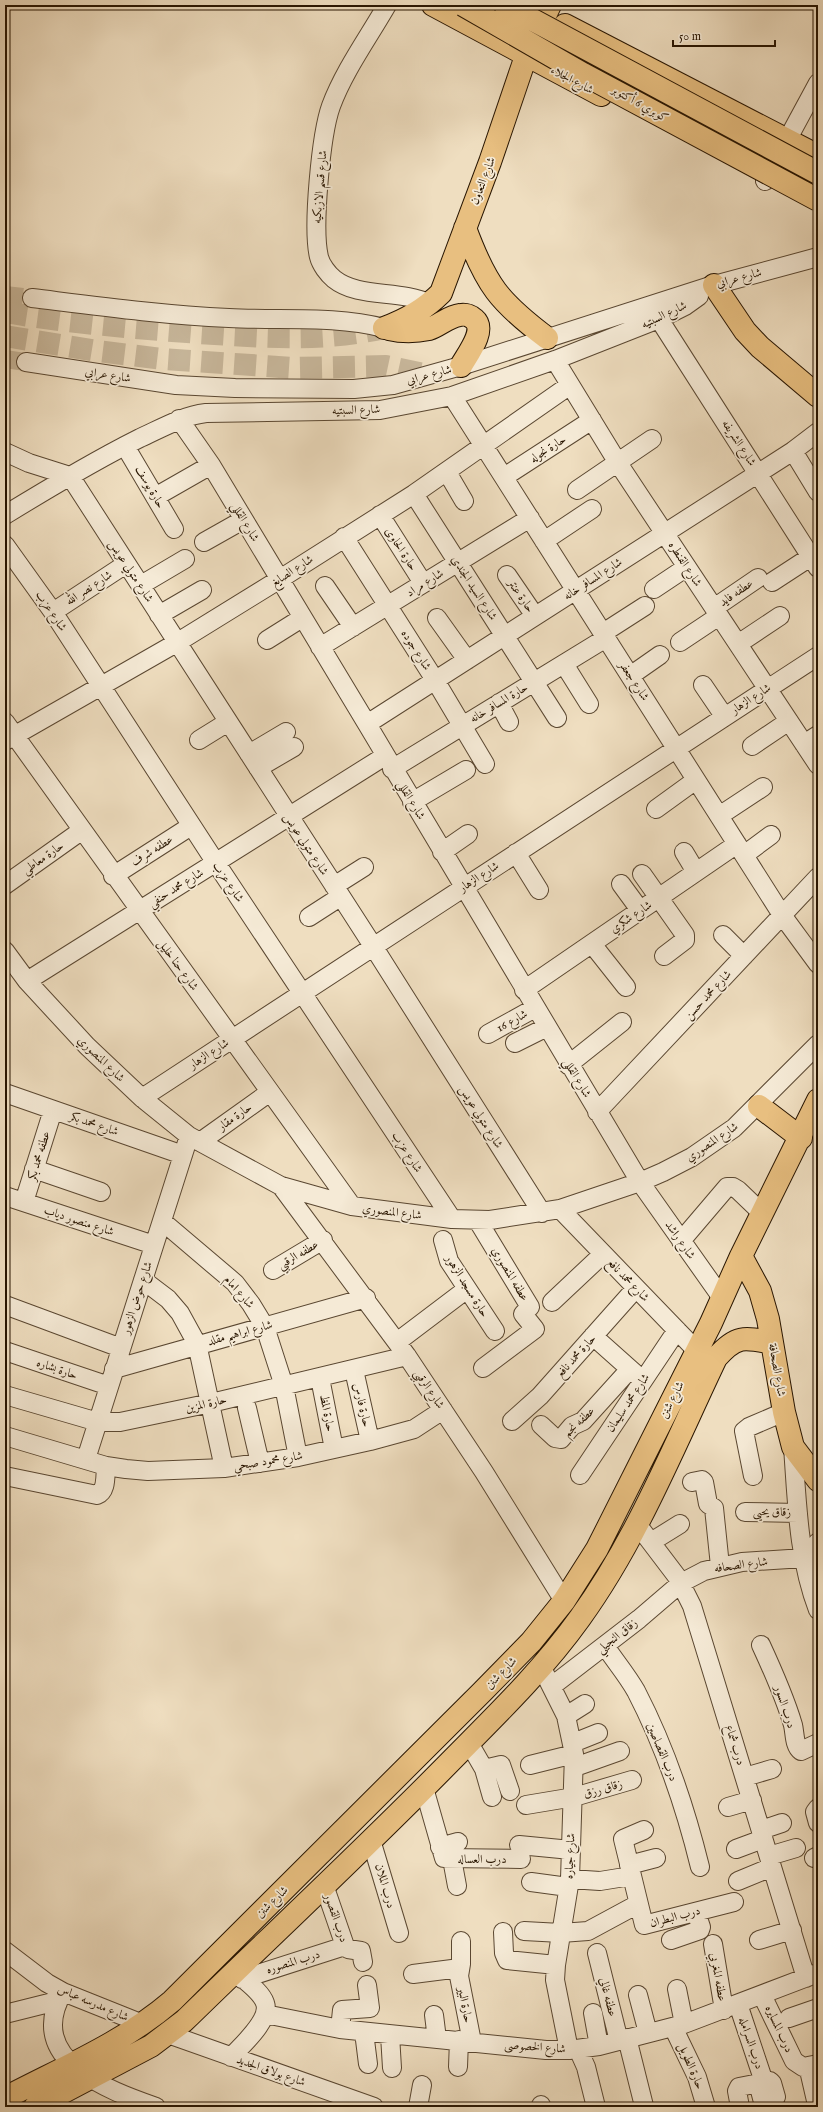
<svg xmlns="http://www.w3.org/2000/svg" width="823" height="2112" font-family="'IM FELL English',Amiri,serif">
  <style>
    .lines { fill: none; stroke-linecap: round; stroke-linejoin: round }
    .minor-tunnel { stroke: #c7b69a; stroke-width: 18; stroke-dasharray: 18 9; stroke-linecap: butt }
    .major-tunnel { stroke: #c7b69a; stroke-width: 22; stroke-dasharray: 22 11; stroke-linecap: butt }
    .minor-casing { stroke: #5a4731; stroke-width: 20 }
    .major-casing { stroke: #281501; stroke-width: 24 }
    .minor { stroke: #f5ead6; stroke-width: 18 }
    .major { stroke: #e8bf80; stroke-width: 22 }
    .highway-bridge-casing { stroke: #281501; stroke-width: 24; stroke-linecap: butt }
    .highway-bridge { stroke: #e8bf80; stroke-width: 22 }
    .labels { text-anchor: middle; dominant-baseline: central; stroke-width: 3.5; stroke-linejoin: round; paint-order: stroke }
    .street-label { font-size: 12px; fill: #281501; stroke: #f5ead6 }
  </style>
  <rect width="100%" height="100%" fill="#efdec0"/>
  <filter id="stains"><feTurbulence type="fractalNoise" baseFrequency=".005" numOctaves="4"/><feColorMatrix values="0 0 0 0 .2 0 0 0 0 .09 0 0 0 0 .02 0 0 0 .5 -.17"/></filter>
  <radialGradient id="worn" r=".72"><stop offset=".6" stop-color="#630" stop-opacity="0"/><stop offset="1" stop-color="#630" stop-opacity=".3"/></radialGradient>
  <g class="lines">
    <!-- minor-tunnel -->
    <path class="minor-tunnel" d="M5 295 32 298
      M5 359 26 362"/>
    <!-- major-tunnel -->
    <path class="major-tunnel" d="M5 312C69 323 134 328 199 333 260 337 323 342 384 328
      M5 336 97 351 163 359 294 368 386 366 428 375"/>
    <!-- minor casing -->
    <g class="minor-casing">
      <path id="minor" d="M387 5C368 38 344 71 331 106 321 134 312 228 319 257 321 265 328 274 334 279 359 299 400 289 430 304
        M765 181 818 83
        M32 298C97 306 163 315 229 318 280 321 334 315 384 328
        M659 319 818 568
        M555 360 618 463 818 765
        M26 362 176 385 235 388 354 389 393 385 461 366 707 287 818 257
        M452 396 782 915 818 964
        M179 419 211 465 367 724 640 1182 722 1298
        M125 446 174 529
        M793 451 818 492
        M5 452 29 463 70 476 373 946 542 1213
        M447 472 464 501
        M504 477 592 420
        M577 490 652 439
        M414 494 557 718
        M155 497 211 465
        M5 515C49 488 94 461 140 438 162 428 182 416 206 413L380 410 452 396 555 360 659 319 685 306 699 296
        M380 515 423 583
        M344 537 435 680 485 764
        M544 541 592 509
        M204 542 243 520
        M5 545 53 612 216 863 452 1219
        M507 575 535 616
        M772 582 818 552
        M141 585 185 559
        M325 586 353 627
        M654 589 687 567
        M714 608 758 578
        M53 612 126 564
        M159 615 202 590
        M437 618 467 660
        M603 633 645 606
        M267 640 302 618
        M680 642 719 616
        M738 644 780 616
        M320 647 530 518
        M564 664 589 704
        M630 676 660 655
        M703 685 724 716
        M499 703 509 722
        M5 722 352 1206
        M367 724 793 451 818 432
        M199 740 228 722
        M5 741 178 642 280 579 414 494 570 385
        M804 744 818 735
        M752 746 789 721
        M249 754 286 732
        M258 768 294 747
        M392 769 606 638
        M412 802 466 770
        M656 809 696 780
        M719 816 763 787
        M442 852 468 834
        M684 852 696 872
        M516 853 539 890
        M744 855 771 835
        M642 874 685 935V940L664 956
        M113 876 191 826
        M621 884 640 910
        M5 885 81 831
        M334 886 364 867
        M309 917 340 897
        M723 935 744 956
        M592 944 626 987
        M5 951 27 981 87 1046 142 1098 189 1136 281 1186 352 1206 452 1219 490 1220 560 1209 640 1182 663 1172 692 1157 734 1128 818 1044
        M27 981 385 756
        M524 990 737 844
        M488 1034 535 1008
        M515 1043 547 1027
        M568 1065 622 1022
        M5 1093 183 1155
        M142 1098 818 656
        M597 1112 818 877
        M200 1142 270 1092
        M34 1169 101 1192
        M281 1186 407 1356 484 1472 564 1601
        M5 1196 154 1245
        M24 1202 53 1110
        M560 1209 697 1351
        M162 1221 235 1283 251 1304 265 1327 284 1386 298 1457
        M478 1221 530 1307 523 1314 535 1329 483 1368
        M443 1240 449 1261 495 1331
        M681 1241 727 1187H733L738 1190 762 1213
        M273 1270 323 1240
        M143 1280 168 1299 180 1313 197 1344 224 1468
        M552 1302 603 1254
        M5 1305 121 1348
        M593 1336 639 1377
        M397 1342 467 1289
        M5 1351 109 1386
        M114 1369 366 1298
        M354 1370 370 1441
        M320 1378 334 1449
        M5 1395 98 1422H120L211 1403 407 1356
        M247 1408 260 1463
        M512 1421 540 1396 636 1288
        M541 1425 555 1438 561 1439 572 1426 583 1421 630 1369
        M5 1436 106 1466 126 1469 148 1471 224 1468 298 1457 370 1441 414 1429 443 1410
        M793 1447C797 1501 798 1558 818 1610
        M86 1459 189 1136
        M580 1475 677 1330
        M5 1476 97 1495C107 1491 105 1476 106 1466
        M753 1476 744 1431 749 1427 784 1412
        M692 1482 702 1480 704 1482 708 1504 714 1508 720 1566
        M745 1512 798 1513
        M637 1524 678 1578 692 1606 806 1978
        M651 1542 680 1524
        M804 1558 818 1542
        M761 1645C773 1671 785 1698 793 1725 795 1733 794 1746 801 1751L818 1743
        M605 1646C615 1661 627 1675 636 1691 665 1747 685 1806 700 1867
        M541 1666 566 1716 574 1754 570 1879 556 1965 555 1980 569 2050
        M552 1686 639 1619 681 1583 704 1571 742 1562 804 1558
        M566 1716 585 1704
        M469 1743 484 1769 492 1797
        M573 1743 598 1733
        M530 1765 574 1754
        M575 1767 620 1751
        M484 1769 501 1765 510 1791
        M745 1777 772 1769
        M424 1788 444 1858 521 1859
        M526 1805 574 1797 632 1780
        M728 1807 752 1800
        M818 1808 815 1812 818 1823
        M644 1830 623 1839 644 1925 734 1902
        M761 1830 782 1823
        M371 1840 399 1933
        M519 1845 571 1850
        M440 1847 458 1842
        M736 1849 763 1839
        M769 1856 796 1848
        M814 1858 818 1856
        M452 1859 457 1886
        M629 1865 656 1858
        M570 1879 600 1881 631 1876
        M738 1881 772 1867
        M531 1882 568 1887
        M324 1885 345 1946 348 1949 361 1951 363 1962
        M524 1931 561 1933 588 1931 638 1904
        M503 1932 504 1953 507 1960 556 1965
        M671 1940 700 1930 701 1927 696 1912
        M759 1940 792 1930
        M461 1941V1964L459 1976 472 2042
        M713 1944 724 2010
        M5 1951 47 1983 63 1992 143 2024
        M597 1953 619 2041
        M413 1974 460 1968
        M242 1979 345 1946
        M677 1989 684 2024
        M63 1992C24 2060 108 2090 156 2107
        M638 1995 648 2033
        M762 1995 794 2061 803 2067 818 2064
        M738 2004 764 2082
        M593 2013 599 2046
        M5 2014 57 2001
        M265 2014 340 2029 546 2050H569L599 2046 684 2024 818 1973
        M434 2015 437 2039
        M789 2018 818 2008
        M673 2027 697 2077 706 2107
        M340 2029 342 2010 370 2008 367 1985
        M364 2032 368 2064
        M168 2034 374 2107
        M390 2035 392 2068
        M627 2038 644 2106
        M578 2049 586 2067 596 2107
        M231 2057C242 2045 271 2020 265 2003 261 1991 244 1980 235 1972
        M808 2066 817 2105
        M458 2067 459 2040
        M758 2083 763 2102
        M541 2105V2107
        M418 2107 422 2085
        M740 2107 737 2091 739 2087 770 2081 772 2083 776 2097"/>
    </g>
    <!-- major casing -->
    <g class="major-casing">
      <path id="major" d="M433 5 601 95
        M565 25 818 156
        M465 228C486 285 499 302 547 338
        M714 285 745 331 760 347 818 396
        M384 328C406 320 424 310 441 293L490 162 526 56 550 5
        M389 329C402 332 415 332 429 329 439 326 449 316 460 315 466 314 469 315 474 319 487 330 467 355 461 366
        M759 1106 801 1138
        M741 1256 760 1291 768 1319 784 1412 793 1447 818 1480
        M5 2098C62 2068 123 2043 172 2001L482 1692 531 1642 564 1601 597 1549 711 1323 741 1256 818 1100
        M35 2107 151 2046 184 2021C269 1938 357 1856 441 1771 489 1722 540 1674 580 1618 637 1539 674 1446 716 1358 736 1335 744 1337 772 1343"/>
    </g>
    <!-- minor -->
    <use href="#minor" class="minor"/>
    <!-- major -->
    <use href="#major" class="major"/>
    <!-- highway-bridge casing -->
    <g class="highway-bridge-casing">
      <path id="highway-bridge" d="M463 5 583 74 818 200
        M505 5 818 173"/>
    </g>
    <!-- highway-bridge -->
    <use href="#highway-bridge" class="highway-bridge"/>
  </g>
  <g class="labels">
    <!-- street labels -->
    <g class="street-label">
      <text transform="translate(572 80) rotate(28)">شارع الجلاء</text>
      <text transform="translate(640 104) rotate(29)">كوبري 6 أكتوبر</text>
      <text transform="translate(483 181) rotate(-69)">شارع التعاون</text>
      <text transform="translate(320 187) rotate(-85)">شارع قسم الازبكيه</text>
      <text transform="translate(739 278) rotate(-15)">شارع عرابي</text>
      <text transform="translate(664 315) rotate(-25)">شارع السبتيه</text>
      <text transform="translate(108 375) rotate(9)">شارع عرابي</text>
      <text transform="translate(429 375) rotate(-15)">شارع عرابي</text>
      <text transform="translate(356 410) rotate(-2)">شارع السبتيه</text>
      <text transform="translate(739 443) rotate(57)">شارع الشريفه</text>
      <text transform="translate(548 449) rotate(-33)">حارة نجوله</text>
      <text transform="translate(150 487) rotate(60)">حارة يوسف</text>
      <text transform="translate(245 522) rotate(59)">شارع القللي</text>
      <text transform="translate(401 549) rotate(57)">حارة الحاوى</text>
      <text transform="translate(685 564) rotate(57)">شارع القنطره</text>
      <text transform="translate(131 571) rotate(57)">شارع متولي عويس</text>
      <text transform="translate(292 571) rotate(-33)">شارع الصايغ</text>
      <text transform="translate(593 579) rotate(-33)">شارع المسافر خانه</text>
      <text transform="translate(425 583) rotate(-32)">شارع مراد</text>
      <text transform="translate(89 588) rotate(-33)">شارع نصر الله</text>
      <text transform="translate(474 588) rotate(57)">شارع السيد الجندي</text>
      <text transform="translate(736 593) rotate(-35)">عطفه فايد</text>
      <text transform="translate(521 596) rotate(55)">حارة عنتر</text>
      <text transform="translate(51 611) rotate(56)">شارع عزب</text>
      <text transform="translate(416 650) rotate(58)">شارع جوده</text>
      <text transform="translate(634 681) rotate(57)">شارع جعفر</text>
      <text transform="translate(751 699) rotate(-33)">شارع الزهار</text>
      <text transform="translate(499 703) rotate(-31)">حارة المسافر خانه</text>
      <text transform="translate(411 800) rotate(59)">شارع القللي</text>
      <text transform="translate(306 844) rotate(57)">شارع متولي عويس</text>
      <text transform="translate(152 851) rotate(-33)">عطفه شرف</text>
      <text transform="translate(43 858) rotate(-35)">حارة معاطي</text>
      <text transform="translate(479 877) rotate(-33)">شارع الزهار</text>
      <text transform="translate(228 882) rotate(56)">شارع عزب</text>
      <text transform="translate(176 888) rotate(-32)">شارع محمد حنفي</text>
      <text transform="translate(631 917) rotate(-34)">شارع شكري</text>
      <text transform="translate(178 965) rotate(54)">شارع حنا خليل</text>
      <text transform="translate(708 995) rotate(-47)">شارع محمد حسن</text>
      <text transform="translate(512 1021) rotate(-29)">شارع 16</text>
      <text transform="translate(209 1054) rotate(-33)">شارع الزهار</text>
      <text transform="translate(101 1059) rotate(44)">شارع المنصوري</text>
      <text transform="translate(577 1078) rotate(59)">شارع القللي</text>
      <text transform="translate(235 1117) rotate(-35)">حارة مقار</text>
      <text transform="translate(481 1117) rotate(58)">شارع متولي عويس</text>
      <text transform="translate(94 1124) rotate(19)">شارع محمد بكر</text>
      <text transform="translate(712 1142) rotate(-34)">شارع المنصوري</text>
      <text transform="translate(407 1152) rotate(57)">شارع عزب</text>
      <text transform="translate(39 1156) rotate(-73)">عطفه محمد بكر</text>
      <text transform="translate(392 1212) rotate(7)">شارع المنصوري</text>
      <text transform="translate(79 1221) rotate(18)">شارع منصور دياب</text>
      <text transform="translate(680 1240) rotate(55)">شارع راشد</text>
      <text transform="translate(298 1255) rotate(-31)">عطفه الرقبي</text>
      <text transform="translate(510 1274) rotate(59)">عطفه المنصوري</text>
      <text transform="translate(628 1280) rotate(46)">شارع محمد نافع</text>
      <text transform="translate(467 1286) rotate(58)">حارة مسجد الزهور</text>
      <text transform="translate(239 1292) rotate(49)">شارع امام</text>
      <text transform="translate(137 1298) rotate(-72)">شارع حوض الزهور</text>
      <text transform="translate(240 1333) rotate(-15)">شارع ابراهيم مقلد</text>
      <text transform="translate(576 1356) rotate(-48)">حارة محمد نافع</text>
      <text transform="translate(57 1369) rotate(19)">حارة بشاره</text>
      <text transform="translate(777 1370) rotate(80)">شارع الصحافة</text>
      <text transform="translate(429 1389) rotate(56)">شارع الرقبي</text>
      <text transform="translate(672 1400) rotate(-63)">شارع شنن</text>
      <text transform="translate(628 1403) rotate(-56)">شارع محمد سليمان</text>
      <text transform="translate(206 1404) rotate(-13)">حارة المزين</text>
      <text transform="translate(362 1405) rotate(77)">حارة فارس</text>
      <text transform="translate(327 1413) rotate(79)">حارة المظ</text>
      <text transform="translate(579 1422) rotate(-43)">عطفه نجم</text>
      <text transform="translate(268 1461) rotate(-9)">شارع محمود صبحي</text>
      <text transform="translate(772 1512) rotate(1)">زقاق يحيى</text>
      <text transform="translate(741 1565) rotate(-8)">شارع الصحافه</text>
      <text transform="translate(617 1636) rotate(-38)">زقاق النجيلي</text>
      <text transform="translate(501 1673) rotate(-46)">شارع شنن</text>
      <text transform="translate(785 1707) rotate(72)">درب السور</text>
      <text transform="translate(735 1745) rotate(73)">درب شماع</text>
      <text transform="translate(662 1752) rotate(67)">درب القصاصين</text>
      <text transform="translate(603 1789) rotate(-16)">زقاق رزق</text>
      <text transform="translate(570 1856) rotate(-87)">شارع جياره</text>
      <text x="482" y="1859">درب العساله</text>
      <text transform="translate(385 1886) rotate(74)">درب الملان</text>
      <text transform="translate(272 1902) rotate(-44)">شارع شنن</text>
      <text transform="translate(675 1917) rotate(-15)">درب البطران</text>
      <text transform="translate(336 1918) rotate(71)">درب القصور</text>
      <text transform="translate(293 1962) rotate(-17)">درب المنصوره</text>
      <text transform="translate(718 1977) rotate(80)">عطفه المغربي</text>
      <text transform="translate(608 1997) rotate(76)">عطفه غالي</text>
      <text transform="translate(93 2003) rotate(23)">شارع مدرسه عباس</text>
      <text transform="translate(465 2005) rotate(79)">حارة البير</text>
      <text transform="translate(779 2029) rotate(65)">درب المسايره</text>
      <text transform="translate(751 2043) rotate(71)">درب السرامله</text>
      <text transform="translate(535 2047) rotate(4)">شارع الخصوصى</text>
      <text transform="translate(691 2066) rotate(67)">حارة الطويل</text>
      <text transform="translate(271 2071) rotate(19)">شارع بولاق الجديد</text>
    </g>
  </g>
  <!-- margin -->
  <rect width="823" height="2112" fill="none" stroke="#efdec0" stroke-width="20"/>
  <rect x="6" y="6" width="811" height="2100" fill="none" stroke="#281501" stroke-width="2"/>
  <rect x="10" y="10" width="803" height="2092" fill="none" stroke="#281501"/>
  <!-- scale -->
  <path d="M673 40v6h102v-6" fill="none" stroke="#281501" stroke-width="2"/>
  <text x="679" y="40" font-size="12" fill="#281501" stroke="#f5ead6" stroke-width="3" paint-order="stroke">50 m</text>
  <rect width="100%" height="100%" filter="url(#stains)"/>
  <rect width="100%" height="100%" fill="url(#worn)"/>
</svg>
